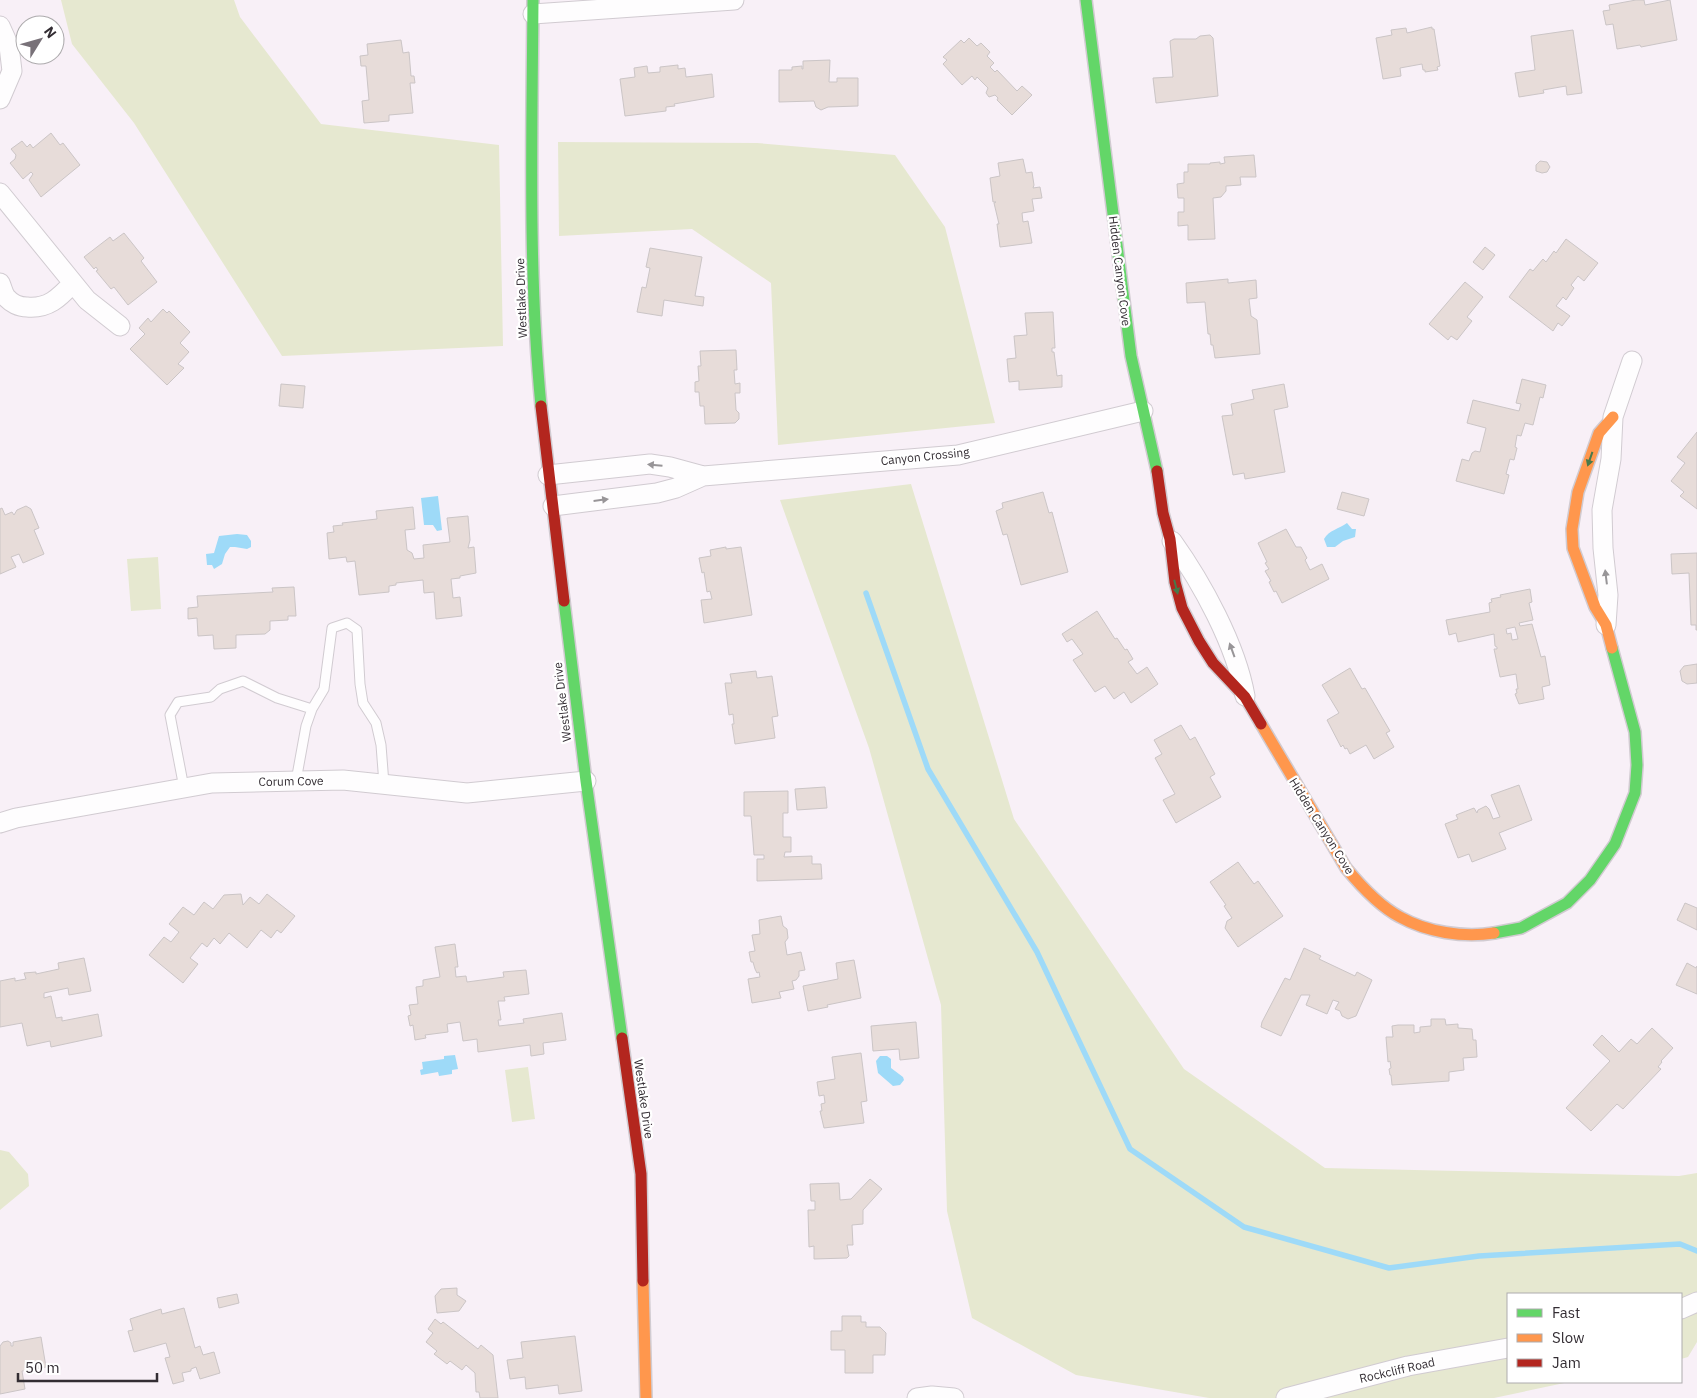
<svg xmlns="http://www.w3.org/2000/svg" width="1697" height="1398" font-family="'IBM Plex Sans',sans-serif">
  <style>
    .green { fill: #e6e8d0 }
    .water { fill: #9edaf8 }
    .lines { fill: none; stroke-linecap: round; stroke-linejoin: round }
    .stream { stroke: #9edaf8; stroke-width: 5.5 }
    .building { fill: #e7dcd9; stroke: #cbc5c6; fill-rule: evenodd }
    .lane-casing { stroke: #d1cbd1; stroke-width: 11 }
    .street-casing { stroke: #d1cbd1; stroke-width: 21 }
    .fast-casing { stroke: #d1cbd1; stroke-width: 14 }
    .slow-casing { stroke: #d1cbd1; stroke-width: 14 }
    .jam-casing { stroke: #d1cbd1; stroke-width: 14 }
    .lane { stroke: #fefdfe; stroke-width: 9 }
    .street { stroke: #fefdfe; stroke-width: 19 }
    .fast { stroke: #63d668; stroke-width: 11 }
    .slow { stroke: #ff974d; stroke-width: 11 }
    .jam { stroke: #b3261e; stroke-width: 11 }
    .oneway { fill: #49794b }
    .oneway2 { fill: #989598 }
    .labels { text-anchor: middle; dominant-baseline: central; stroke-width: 4.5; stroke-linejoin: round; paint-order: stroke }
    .street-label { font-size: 12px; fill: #332d33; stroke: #fff }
  </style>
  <rect width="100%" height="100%" fill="#f8f0f7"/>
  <!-- green -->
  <path class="green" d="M61 0H234L240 17 321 124 499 145 503 346 282 356 134 123 72 44Z
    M558 142 757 143 895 155 945 227 995 423 778 445 771 283 692 229 559 236Z
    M911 484 1014 819 1184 1069 1325 1168 1679 1176 1697 1173V1342L1688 1357 1681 1359V1294H1508V1382H1569L1494 1398H1209L1076 1375 972 1318 947 1211 941 1005 869 748 780 500Z
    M158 557 161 609 131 611 127 559Z
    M528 1067 535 1119 512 1122 505 1070Z
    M0 1150 9 1152 28 1174 29 1186 0 1210Z"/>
  <!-- water -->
  <path class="water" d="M438 496 442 530 437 531 433 525H424L421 498Z
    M1347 523 1352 529H1356L1355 537 1343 541 1335 547H1327L1324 539C1329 530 1339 529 1347 523Z
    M237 534 247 535 251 541V547L247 549 235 547H230L225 554 222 564 214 569 212 565H207L206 554 214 553 219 536Z
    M455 1055 458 1069 452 1070V1074L439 1076 438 1072 421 1075 420 1070 423 1069 422 1062 444 1059V1056Z
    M880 1056H887L891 1059V1068L903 1077 904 1080 900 1085 893 1086 878 1073 876 1061Z"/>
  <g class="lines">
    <!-- stream -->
    <path class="stream" d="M866 593 928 769 1037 952 1130 1149 1244 1227 1389 1268 1479 1256 1680 1244 1697 1251"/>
  </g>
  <!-- building -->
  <path class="building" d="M1636 0H1644L1645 5 1670 0 1677 40 1641 47 1640 45 1617 49 1613 24 1606 25 1603 11 1610 10 1609 5Z
    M1432 27V29H1434L1440 66 1437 67 1438 70 1425 72V70H1423L1422 64 1400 68 1401 76 1383 79 1376 38 1392 35 1391 30 1406 28 1407 33Z
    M1573 30 1582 93 1567 95 1566 86 1543 90 1544 93 1519 97 1515 73 1535 70 1531 36Z
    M1210 35 1213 38 1218 96 1156 103 1153 78 1173 77 1170 41 1174 39H1196L1200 36Z
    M969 38 977 46 981 43 990 52 987 56 994 63 990 67 995 72 997 70 1017 91 1022 86 1032 95 1012 115 997 100 998 98 995 95 989 97 986 93 988 88 977 77 975 80 972 76 962 85 943 64 947 60 943 57 961 40 964 43Z
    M401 40 403 53 409 52 411 76H414L415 83H410L413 113 389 115V121L364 123 362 101 369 100 366 66H361L360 56 368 55 367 44Z
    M830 60 829 82H837V78H858V106L828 107 821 110 816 107 814 101 779 102V70H792V67L802 66V69H803V61Z
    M678 65V69L685 68 686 77 712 74 714 97 674 104 675 106 666 107V111L625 116 620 79 635 77 634 68 647 66 648 73 660 72V67Z
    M51 133 60 145 63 143 80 165 41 197 29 180 33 174 31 172 23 179 10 163 15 159 16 155 11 149 22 141 27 147 30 144 33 148Z
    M1254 155 1256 177H1240L1241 185 1226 186V191L1221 197 1213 198 1215 239 1188 240V225L1178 226V212H1184V198H1178L1177 184 1184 183V172H1188V164H1210V163L1220 162V164L1225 163 1224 157Z
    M1023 159 1026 173 1032 172 1034 185 1033 188 1040 187 1042 198 1032 199 1034 211 1022 213 1023 222 1028 221 1032 243 1000 247 997 224H999L994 203 996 202H993L990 178 1000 176 998 163Z
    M1540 161 1547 162 1550 167 1547 172 1542 173 1536 171V165Z
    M124 233 144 258 141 261 157 282 128 305 114 287 111 289 96 271 98 270 96 267 94 269 84 257 110 237 113 241Z
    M1566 239 1598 263 1584 281 1578 276 1571 285 1574 288 1566 300 1563 297 1556 306 1570 316 1562 326 1558 323 1553 331 1509 297 1530 269 1533 271 1543 259 1546 262 1554 251 1556 253Z
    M1485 247 1495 255 1483 270 1473 262Z
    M650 248 702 257 695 296 704 297 703 306 664 300 662 316 637 312 642 287 646 288 650 268 646 267Z
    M1228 279V283L1256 280 1257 298 1249 299 1251 316 1257 320 1260 354 1215 358 1213 345H1211L1210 334H1208L1205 302 1187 303 1186 283Z
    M1465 282 1483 297 1467 317 1472 321 1457 340 1451 336 1448 340 1429 324Z
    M163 309 167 313 169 311 190 332 180 343 189 352 178 364 184 368 167 385 130 349 145 334 139 328 148 318 151 322Z
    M1053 312 1055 348H1052V352H1054L1057 376 1062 375V387L1019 390V381L1009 382 1007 359 1016 358 1014 336 1027 335 1025 313Z
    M736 350 737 370H734L735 384 740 383V393H735L736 410 739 413V419L735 423 705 424 704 406H700L699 392H695V382L699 381 698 366H701L700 351Z
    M1522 379 1546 385 1543 398 1540 397 1533 425 1525 423 1521 436 1517 435 1515 447 1517 448 1514 460 1510 459 1506 474 1509 475 1504 494 1456 481 1462 459 1469 461 1472 453 1475 451 1480 452 1486 428 1467 423 1473 400 1519 411 1521 404 1516 403Z
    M281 384 305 386 303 408 279 406Z
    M1284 384 1288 407 1274 410 1285 472 1245 479 1244 473 1233 475 1222 416 1233 415 1231 404 1254 399 1252 390Z
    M1697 432V509L1680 496 1684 492 1671 481 1685 463 1677 457Z
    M1043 492 1049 513 1052 512 1068 572 1021 585 1007 534 1003 535 996 511 1003 508 1002 503Z
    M1342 492 1369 499 1364 516 1337 509Z
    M26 506 31 509 39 528 34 530 44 554 23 563 19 554 11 557 16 567 0 574V509L2 508 5 515 12 512 14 515 17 510Z
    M413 507 415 529 405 530 407 550 412 553 414 559 424 558 423 545 450 542 447 518 468 516 470 540 468 548 474 547 476 573 460 576V578L451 579 453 598 460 597 462 616 436 619 434 592 424 593 423 580 396 583V585L389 586V592L359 595 355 561 347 562 346 557 329 559 327 533 334 532 333 526 343 525 342 523 377 519 376 511Z
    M1286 529 1296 547H1301L1307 558 1305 560 1310 570 1322 564 1329 579 1282 603 1276 591 1274 592 1269 582 1271 581 1265 571 1269 569 1265 563 1267 562 1258 543Z
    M726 547V549L741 547 752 615 704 623 701 600 712 599 710 591 707 592 704 572 702 573 699 558 711 556 710 550Z
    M1697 553V630H1696V625H1691L1689 573 1672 574 1671 554Z
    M294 587 296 616H288V620L270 621V630L265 634 236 635V648L214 649 213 635 198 636 197 618 188 619V608L198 607 197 596 273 592 272 588Z
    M1530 589 1532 602 1529 603 1533 620 1519 623 1520 626 1532 624 1541 657 1545 656 1550 685 1542 687 1544 699 1519 704 1515 694 1517 693 1516 689H1518L1516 674 1500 677 1494 649H1497V647L1495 646 1494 634 1458 642 1456 633 1449 635 1446 620 1490 612 1489 603 1492 602 1491 599 1501 597 1500 595ZM1515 627 1518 639 1512 640 1511 633 1507 634 1506 629Z
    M1097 611 1115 639 1117 638 1125 650 1127 649 1133 659 1128 662 1137 674 1147 667 1158 684 1131 703 1124 692 1114 699 1105 686 1095 692 1073 660 1083 654 1072 639 1067 642 1062 634Z
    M1697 664V683L1687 684 1682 681 1680 671 1684 666Z
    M1350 668 1362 689 1365 688 1390 731 1386 733 1394 747 1374 759 1366 745 1350 754 1347 748 1345 749 1343 745 1341 747 1327 720 1339 713 1322 685Z
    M756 671 757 678 772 676 778 716 772 717 775 738 735 744 732 724H734L733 714 729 715 725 683H732L730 674Z
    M1181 725 1190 740 1195 737 1215 774 1210 777 1221 797 1176 823 1163 800 1175 794 1155 758 1162 754 1154 740Z
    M1519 785 1532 820 1499 833 1506 849 1472 862 1469 854 1458 858 1445 824 1458 819 1456 815 1474 808 1477 813 1478 810 1486 806 1489 809 1493 819 1500 817 1491 795Z
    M825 787 827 808 797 810 795 789Z
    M788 791V813H783V837H791V852H785L784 857 812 856V864H821L822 879 757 881V859H764V855H754L751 816H744V792Z
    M1238 862 1254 884 1258 881 1283 916 1238 947 1225 928 1227 921 1232 918 1224 906 1226 905 1210 882Z
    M241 894 243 905 250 897 259 904 267 894 295 916 281 933 277 930 271 938 261 930 247 948 229 933 220 944 214 938 207 947 202 943 190 958 198 964 183 983 149 955 164 937 171 942 179 932 169 924 183 907 194 915 204 902 213 909 224 895Z
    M1685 903 1697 908V930L1677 920Z
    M781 916 783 926 787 929 788 938 785 942 787 955 801 952 805 970 799 971V976L796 980 792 981 794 989 779 992 781 998 752 1003 748 979 760 977 759 972 757 973 755 969 753 962H751L749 952 755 951 752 935 760 934 759 920Z
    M455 944 458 967H455L456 977 466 976 467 982 504 977 503 972 526 970 529 994 504 997 505 1001H498L501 1020H498L499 1026 524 1023 523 1019 562 1013 566 1040 543 1043 544 1054 531 1056 530 1045 478 1052 477 1039 463 1041 460 1022 447 1024 448 1032 425 1035 426 1038 415 1040 413 1025 410 1026 408 1016 411 1015 409 1005 418 1004 416 987 423 986V980L440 977 435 947Z
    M1304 948 1321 956 1319 959 1355 976 1357 972 1372 980 1356 1016 1348 1019 1342 1016 1340 1011 1335 1009 1339 1002 1333 1000 1327 1014 1306 1005 1310 995H1301L1281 1036 1261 1027 1262 1022 1285 978 1290 980Z
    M84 958 91 991 69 995 68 988 44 993V998L51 996 56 1018 62 1017V1021L98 1014 102 1036 51 1047 50 1041 27 1046 22 1023 0 1027V981L15 978V981L26 979 24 973 36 972V974L59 969 58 963Z
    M854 960 861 998 827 1005 828 1007 808 1011 803 986 838 979 836 963Z
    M1687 963 1696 968 1697 966V994L1676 985Z
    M1431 1019H1445L1446 1025 1458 1024V1028L1472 1029 1473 1040H1476L1477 1057 1463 1058 1464 1070 1449 1072V1081L1392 1085 1391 1075H1390L1389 1069 1391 1068 1390 1061 1388 1062 1386 1037H1393L1392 1026 1398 1025H1414V1033L1420 1032V1027L1431 1026Z
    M916 1022 919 1058 900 1060 899 1049 873 1051 871 1026Z
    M1652 1028 1673 1048 1661 1061 1662 1062 1658 1067 1661 1069 1623 1109 1617 1104 1591 1131 1566 1108 1610 1061 1593 1045 1602 1035 1619 1052 1631 1039 1637 1044Z
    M861 1053 867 1101 861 1102 864 1123 824 1128 820 1111H822L821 1104 825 1103 824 1095 819 1096 817 1082 835 1079 832 1057Z
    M870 1179 882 1189 863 1210V1224L852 1225 853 1245H847L849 1256 847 1258 814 1259V1246L809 1247 808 1210H815V1201H811L810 1184 839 1183 840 1200 851 1199Z
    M457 1288V1295L466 1301 459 1311 437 1313 435 1296 441 1289Z
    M237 1294 239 1303 219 1308 217 1298Z
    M184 1308 195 1348 200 1346 203 1355 214 1352 220 1373 200 1379 196 1367 191 1369V1371L182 1373 184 1381 173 1384 165 1358 170 1357 166 1343 134 1352 128 1331 133 1330 130 1319 161 1309 162 1314Z
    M842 1316H861V1322H866V1327H880L886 1333 885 1355H873V1373H845V1350H831V1331H842Z
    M435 1319 441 1324 443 1322 478 1349 481 1345 493 1355 498 1398H480L479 1392H476L475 1373 466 1365 462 1370 450 1361 447 1364 434 1354 437 1351 426 1342 433 1333 428 1329Z
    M575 1336 582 1391 559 1394 558 1385 526 1389 525 1377 510 1379 507 1360 523 1358 521 1342Z
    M41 1337 46 1367 22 1371 25 1389 0 1394V1346L3 1342 8 1341 11 1343V1346H13V1342Z"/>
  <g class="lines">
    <!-- lane casing -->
    <g class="lane-casing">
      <path id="lane" d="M296 781 306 726 312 709 324 689 332 628 347 623 357 630 360 684 363 703 376 723 381 745 384 784
        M184 788 170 715 178 702 211 697 220 689 243 681 277 698 312 709"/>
    </g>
    <!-- street casing -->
    <g class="street-casing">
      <path id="street" d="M533 14 734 0
        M0 26 9 46 12 71 0 99
        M0 193 87 300 120 326
        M0 283C2 287 3 293 6 297 11 303 19 307 27 307 48 309 59 298 73 283
        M548 475 650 464 670 467 703 476
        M553 506 657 493 676 488 703 476 958 455 1143 411
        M1172 541C1202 583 1236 645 1245 696
        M1606 625 1608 595 1603 548 1602 510 1611 459 1613 417 1632 361
        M0 823 16 818 212 783 343 780 467 793 586 781
        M1681 1309 1697 1302
        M917 1398 932 1396 954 1398
        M1286 1398 1408 1366 1508 1348"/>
    </g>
    <!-- fast casing -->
    <g class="fast-casing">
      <path id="fast" d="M533 0C532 135 528 271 541 406
        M1086 0 1131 356 1157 471
        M564 601 586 781 622 1038
        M1494 933 1521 928 1567 903 1590 880 1615 844 1635 793 1637 765 1635 732 1612 648"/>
    </g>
    <!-- slow casing -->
    <g class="slow-casing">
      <path id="slow" d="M1612 648 1606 625 1595 607 1573 548 1572 529 1578 492 1599 433 1613 417
        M1261 724 1346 868C1360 885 1381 907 1400 917 1427 932 1463 938 1494 933
        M643 1281 646 1398"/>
    </g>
    <!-- jam casing -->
    <g class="jam-casing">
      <path id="jam" d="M541 406 564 601
        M1157 471 1163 513 1170 539 1175 582 1182 608 1199 641 1213 663 1245 697 1261 724
        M622 1038 641 1174 643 1281"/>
    </g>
    <!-- lane -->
    <use href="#lane" class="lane"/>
    <!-- street -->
    <use href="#street" class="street"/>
    <!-- fast -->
    <use href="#fast" class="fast"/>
    <!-- slow -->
    <use href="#slow" class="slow"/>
    <!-- jam -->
    <use href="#jam" class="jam"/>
  </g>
  <!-- one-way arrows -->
  <defs><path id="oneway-solid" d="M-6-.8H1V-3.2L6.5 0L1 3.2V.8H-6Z" transform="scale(1.25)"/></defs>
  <g class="oneway">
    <use href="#oneway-solid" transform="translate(1590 459) rotate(109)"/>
    <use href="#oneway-solid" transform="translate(1176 587) rotate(76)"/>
  </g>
  <g class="oneway2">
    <use href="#oneway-solid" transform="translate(655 465) rotate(-175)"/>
    <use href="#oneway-solid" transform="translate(601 500) rotate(-7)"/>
    <use href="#oneway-solid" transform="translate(1606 577) rotate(-97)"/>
    <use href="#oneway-solid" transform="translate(1232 650) rotate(-110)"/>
  </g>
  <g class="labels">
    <!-- street labels -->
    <g class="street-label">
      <text transform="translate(1120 271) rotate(83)">Hidden Canyon Cove</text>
      <text transform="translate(521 298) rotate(-92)">Westlake Drive</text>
      <text transform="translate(925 456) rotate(-6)">Canyon Crossing</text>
      <text transform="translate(562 702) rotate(-97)">Westlake Drive</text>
      <text transform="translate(291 781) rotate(-1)">Corum Cove</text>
      <text transform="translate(1322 826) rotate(58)">Hidden Canyon Cove</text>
      <text transform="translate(644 1099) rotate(82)">Westlake Drive</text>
      <text transform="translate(1397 1370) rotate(-13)">Rockcliff Road</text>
    </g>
  </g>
  <!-- legend -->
  <rect x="1507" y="1293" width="175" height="90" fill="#ffffff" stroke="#adabad"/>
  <rect x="1517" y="1309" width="25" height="8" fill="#63d668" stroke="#adabad"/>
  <text x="1552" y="1318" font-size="15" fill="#332d33">Fast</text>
  <rect x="1517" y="1334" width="25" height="8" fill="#ff974d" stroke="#adabad"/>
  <text x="1552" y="1343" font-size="15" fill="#332d33">Slow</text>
  <rect x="1517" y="1359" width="25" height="8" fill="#b3261e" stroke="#adabad"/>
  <text x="1552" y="1368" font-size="15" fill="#332d33">Jam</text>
  <!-- north arrow -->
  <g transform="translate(40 40) rotate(53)"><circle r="24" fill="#ffffff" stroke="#adabad"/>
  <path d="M0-4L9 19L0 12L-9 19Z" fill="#787178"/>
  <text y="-8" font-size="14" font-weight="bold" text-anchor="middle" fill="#332d33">N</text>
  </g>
  <!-- scale -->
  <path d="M18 1373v8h139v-8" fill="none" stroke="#332d33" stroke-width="2.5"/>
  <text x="25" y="1373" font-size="15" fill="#332d33" stroke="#ffffff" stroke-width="4" paint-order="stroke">50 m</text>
</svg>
